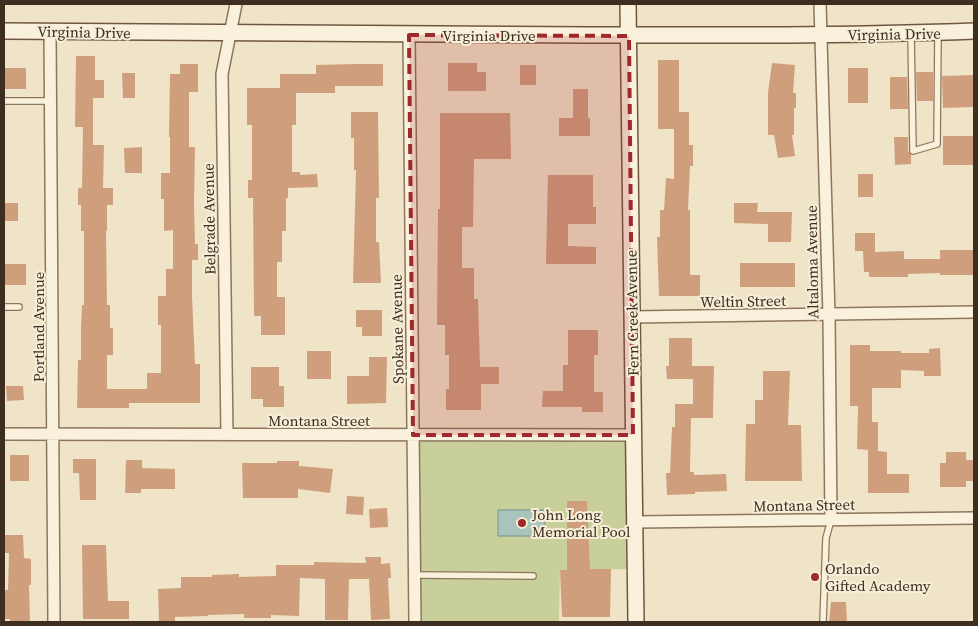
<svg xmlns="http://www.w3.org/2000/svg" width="978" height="626" font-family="'Source Serif 4',serif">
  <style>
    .green { fill: #c9cf9b }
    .water { fill: #a9c4bc; stroke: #6f938a }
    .building { fill: #cf9f7d }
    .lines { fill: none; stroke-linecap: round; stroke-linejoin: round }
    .lane-casing { stroke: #8d765c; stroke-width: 8 }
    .street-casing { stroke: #8d765c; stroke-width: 14 }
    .secondary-casing { stroke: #6f573f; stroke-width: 18 }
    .lane { stroke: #faf1dc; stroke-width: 5.5 }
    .street { stroke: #faf1dc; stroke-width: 11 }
    .secondary { stroke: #faf1dc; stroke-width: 15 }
    .marked { fill: #9e2a2b; fill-opacity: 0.2; stroke: #9e2a2b; stroke-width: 4; stroke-dasharray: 10 6; stroke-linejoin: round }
    .poi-dot { fill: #9e2a2b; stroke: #f7eed8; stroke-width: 2 }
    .labels { text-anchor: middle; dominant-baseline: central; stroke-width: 4; stroke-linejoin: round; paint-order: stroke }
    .street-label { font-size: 15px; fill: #3d2e20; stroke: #f7eed8 }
    .poi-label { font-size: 15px; fill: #3d2e20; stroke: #f7eed8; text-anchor: start }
  </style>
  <rect width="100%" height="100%" fill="#f0e4c8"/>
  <!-- green -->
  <path class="green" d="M413 435H633L635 569 560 570 559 622H415Z"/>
  <!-- water -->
  <path class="water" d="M498 510H545V536H498Z"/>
  <!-- building -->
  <path class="building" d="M76 56H95V80H104V98H93V145H104L103 188H113V205H107V231H106L107 305H110V328H113V355H107V389H147V373H161V325H158V296H166V269H173V230L164 231V199H161V173H170V137H169L170 74H180V64H198V92H189V147H195L194 203 195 244H198V260H192V296L195 364H200V403H129V408H77L78 360H81V328L82 305H84V231H81V205H78V188H82L83 127H75Z
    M658 60H679V112H689V145H693V166H690L688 210H690V275H700V296H659L657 237H660V210H664L666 178 674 179V129H658Z
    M448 63H477V72H486V91H448Z
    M772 63 795 65 793 93H796V108H794V135H792L795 156 778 158 774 135H768V93Z
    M355 64H383V86H335V93H296V125H292V172H300V175L317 174 318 187 288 188V198H286V231H282V262H277V297H285V335H261V316H254L253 198H248V180H252V125H247V88H280V74H316V65Z
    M520 65H536V85H520Z
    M4 68H26V89H4Z
    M848 68H868V103H848Z
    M916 72H933V101H917Z
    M122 73H135V98H123Z
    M974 75V107L943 108 942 76Z
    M890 77H907L908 109H890Z
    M573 89H588V118H590V136H559V118H573Z
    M351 112H378L379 198H376V242H379L381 283H353L356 170H354V138H351Z
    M440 113H510L511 159H474L473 227H462V268H474V299H478L480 367H499V384H481V410H446V389H449V355H445V325H437L438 209H440Z
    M943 136H974V165H943Z
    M894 137H908V151L911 155V164L895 165Z
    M142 147V173H125L124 148Z
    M858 174H873V197H858Z
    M548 175H593V207H596V224H568V246L596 247V264H546Z
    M4 203H18V221H4Z
    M734 203H758L757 212H792L791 242H768V224L734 223Z
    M855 233H875V252L904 251V259H940V250H974V275H940V273L908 274V277H869V272H864L863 251H855Z
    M740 263H795V287H740Z
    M4 264H26V285H4Z
    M356 310H382V336H362V327H356Z
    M568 330H598V355H594V392H603V412H582V407H542L543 391H563V365H568Z
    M669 338H692V366H714L713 418H691L690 472H694V475L726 474 727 491 695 492V494L667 495 666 473H670L672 427H675V404H693V379H667L666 366H669Z
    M850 345H870V351H901V353H929V349L940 348 941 376H924V371L901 370V388H872V422H878V451L887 452V474H909V493H868V450L857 449 858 406H850Z
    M307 351H331V379H307Z
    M369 357H387L386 403 347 404V376H369Z
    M251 367H279V386H284V407H263V399H251Z
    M763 371H790L788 425H801L802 481H745L746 424H755V400H763Z
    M6 386H23L24 400 7 401Z
    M946 452H966V460H974V481H966V487H940V463H946Z
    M10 455H29V481H10Z
    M73 459H96V500H80L79 473H73Z
    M126 460H142V468L175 469V489H141V493H125Z
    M277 461H299V466L333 469 330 493 298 489V498H243L242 463H277Z
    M347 496 364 497 363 515 346 514Z
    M567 501H587L590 569H611L610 617H562L560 570H567Z
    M387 508 388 527 370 528 369 509Z
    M4 535H23L24 558 31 559V585H29L30 622H10V619H4V590H8L9 553H4Z
    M82 545H106L108 601H129V619H83Z
    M365 557H381V564L390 563 391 578H388L390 619 371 620 369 579H349L348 620H325V579L300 578 299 616 271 615V618H244V614L208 615V616L175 617V622H159L158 589 181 588V577H212V575L239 574V577L276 576V565H314V562L366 563Z
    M831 602H846L847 622H829Z"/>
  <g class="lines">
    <!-- lane casing -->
    <g class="lane-casing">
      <path id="lane" d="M911 34 913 151 937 144 938 33
        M4 101H51
        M4 307H19
        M415 575 533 576
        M823 622 826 538 831 520"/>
    </g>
    <!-- street casing -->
    <g class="street-casing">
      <path id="street" d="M820 4 829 315 831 520
        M50 32 54 622
        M409 35 415 622
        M632 317 974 312
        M4 434 633 435
        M227 434 222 74 236 4
        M635 522 974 518"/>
    </g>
    <!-- secondary casing -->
    <g class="secondary-casing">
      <path id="secondary" d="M628 4 636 622
        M4 31C199 34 394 35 589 35 717 35 846 36 974 31"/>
    </g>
    <!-- lane -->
    <use href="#lane" class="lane"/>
    <!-- street -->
    <use href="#street" class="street"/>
    <!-- secondary -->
    <use href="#secondary" class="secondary"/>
  </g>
  <!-- marked area -->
  <path class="marked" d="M409 35 629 36 633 435H413Z"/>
  <!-- markers -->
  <g class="poi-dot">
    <circle cx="522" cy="523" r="5"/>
    <circle cx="815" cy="577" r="5"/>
  </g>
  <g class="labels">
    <!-- street labels -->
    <g class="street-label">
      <text transform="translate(84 32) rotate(1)">Virginia Drive</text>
      <text transform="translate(894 34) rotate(-1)">Virginia Drive</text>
      <text x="489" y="35">Virginia Drive</text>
      <text transform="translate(209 219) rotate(-91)">Belgrade Avenue</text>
      <text transform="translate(812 262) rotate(-91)">Altaloma Avenue</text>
      <text transform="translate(743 301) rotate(-1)">Weltin Street</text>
      <text transform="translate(632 313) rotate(-91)">Fern Creek Avenue</text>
      <text transform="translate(38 327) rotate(-90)">Portland Avenue</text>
      <text transform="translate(397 329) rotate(-91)">Spokane Avenue</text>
      <text x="319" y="420">Montana Street</text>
      <text transform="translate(804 505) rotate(-1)">Montana Street</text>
    </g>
    <!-- poi labels -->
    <g class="poi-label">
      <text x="532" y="514">John Long<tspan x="532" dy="17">Memorial Pool</tspan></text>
      <text x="825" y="568">Orlando<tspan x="825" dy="17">Gifted Academy</tspan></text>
    </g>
  </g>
  <!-- border -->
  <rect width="978" height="626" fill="none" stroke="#3d2e20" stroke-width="10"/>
</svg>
